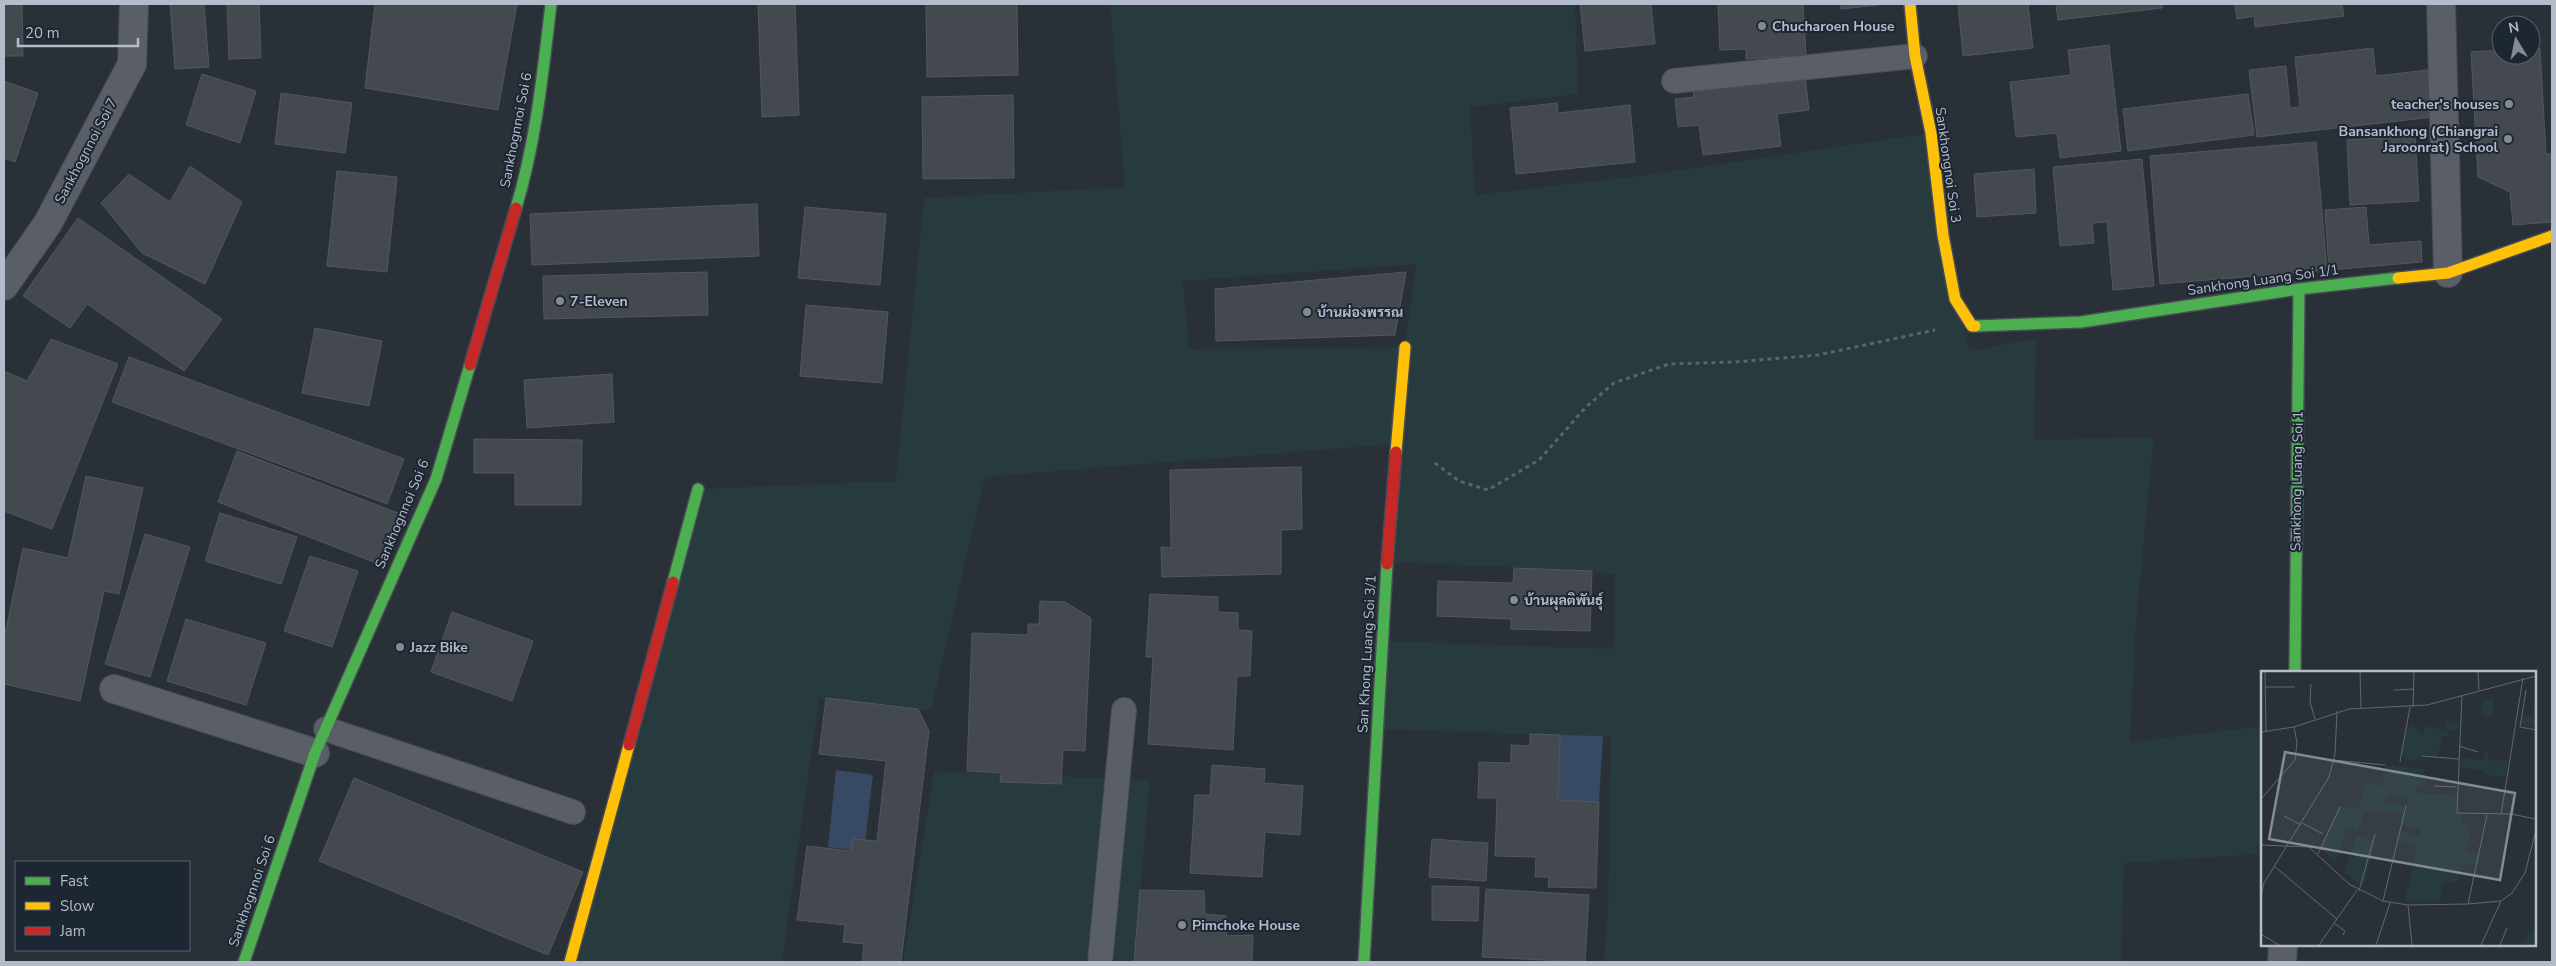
<svg xmlns="http://www.w3.org/2000/svg" width="2556" height="966" font-family="'Nunito Sans',Sarabun,sans-serif">
  <style>
    .green { fill: #273a3e; fill-rule: evenodd }
    .water { fill: #384963 }
    .building { fill: #444950; stroke: #52575f }
    .lines { fill: none; stroke-linecap: round; stroke-linejoin: round }
    .lane-casing { stroke: #484c53; stroke-width: 26 }
    .street-casing { stroke: #484c53; stroke-width: 30 }
    .fast-casing { stroke: #484c53; stroke-width: 14 }
    .slow-casing { stroke: #484c53; stroke-width: 14 }
    .jam-casing { stroke: #484c53; stroke-width: 14 }
    .path { stroke: #5d636a; stroke-width: 3; stroke-dasharray: 4 4; stroke-linecap: butt }
    .lane { stroke: #5a5e66; stroke-width: 24 }
    .street { stroke: #5a5e66; stroke-width: 28 }
    .fast { stroke: #4caf50; stroke-width: 11 }
    .slow { stroke: #ffc107; stroke-width: 11 }
    .jam { stroke: #c62828; stroke-width: 11 }
    .poi-dot { fill: #848b96; stroke: #1d2633; stroke-width: 2 }
    .labels { text-anchor: middle; dominant-baseline: central; stroke-width: 4; stroke-linejoin: round; paint-order: stroke }
    .poi-label { font-size: 14px; font-weight: bold; fill: #b4bcc9; stroke: #1d2633; text-anchor: start }
    .street-label { font-size: 14px; fill: #b4bcc9; stroke: #1d2633 }
    .inset-road { fill: none; stroke: #616872; stroke-width: 1 }
    .view { fill: #848b96; fill-opacity: 0.15; stroke: #848b96; stroke-width: 2.5 }
    .inset-edge { fill: none; stroke: #b4bcc9; stroke-width: 2.5 }
  </style>
  <rect width="100%" height="100%" fill="#2a3038"/>
  <!-- green -->
  <path class="green" d="M1110 4H1575L1578 94 1470 107 1475 195 1639 176 1931 133 1952 290 1970 351 2036 338 2034 440 2154 437 2136 623 2130 742 2262 726V854L2124 863 2121 962H1604L1608 910 1611 737 1378 729 1383 641 1614 649 1615 575 1592 571 1387 562 1394 444 985 477 931 710 819 699 782 962H570L698 489 896 481 924 198 1125 187ZM1416 264 1405 347 1189 349 1183 281Z
    M934 771 1150 780 1134 962H903Z"/>
  <!-- water -->
  <path class="water" d="M1560 735 1603 736 1599 802 1558 800Z
    M836 770 873 775 864 851 828 847Z"/>
  <!-- building -->
  <path class="building" d="M4 4H22L23 56H4Z
    M170 4H204L209 67 175 69Z
    M227 4H259L261 58 229 59Z
    M375 4H517L498 110 365 88Z
    M758 4H795L799 115 762 117Z
    M926 4H1017L1018 75 927 77Z
    M1580 4H1651L1655 44 1585 51Z
    M1718 4H1803L1806 55 1746 59V49L1720 50Z
    M1841 4H1879V5L1841 9Z
    M1958 4H2028L2033 48 1963 56Z
    M2056 4H2162V8L2058 20Z
    M2235 4H2342L2344 16 2255 27 2254 16 2237 19Z
    M2109 45 2121 151 2060 158 2057 133 2016 137 2010 82 2071 75 2068 50Z
    M2373 48 2376 76 2427 70 2433 117 2257 137 2249 70 2286 66 2290 108 2300 107 2295 57Z
    M2531 48H2540L2546 154H2552V222L2513 225 2510 192 2478 177 2471 52 2501 50V55H2531Z
    M202 74 256 91 240 143 186 125Z
    M1805 76 1809 110 1777 114 1781 146 1703 155 1699 125 1678 127 1675 99 1694 97 1693 89Z
    M4 81 38 93 15 162 4 158Z
    M281 93 352 103 345 153 275 144Z
    M2248 94 2254 135 2128 151 2123 109Z
    M1013 95 1014 178 923 179 922 97Z
    M1557 103 1558 113 1630 105 1635 162 1516 174 1510 108Z
    M2415 136 2419 201 2350 205 2347 140Z
    M2316 142 2327 270 2160 284 2150 156Z
    M2142 159 2154 286 2113 290 2107 222 2092 223 2094 243 2060 246 2053 167Z
    M190 166 242 202 205 284 142 253 101 203 129 174 170 202Z
    M2034 169 2036 213 1977 217 1974 174Z
    M337 171 397 177 387 272 327 266Z
    M757 204 759 256 532 265 530 214Z
    M805 207 886 214 880 285 798 278Z
    M2366 207 2369 245 2421 241 2422 262 2329 270 2325 210Z
    M78 218 222 319 184 371 87 304 70 328 23 296Z
    M707 272 708 315 544 319 543 276Z
    M1406 272 1395 335 1216 341 1215 289Z
    M806 305 888 312 882 383 800 376Z
    M315 328 382 341 369 406 302 393Z
    M51 339 118 364 52 529 4 511V371L27 381Z
    M129 357 404 459 387 504 112 402Z
    M612 374 614 422 527 428 524 380Z
    M474 439 582 440 581 505H515V473H474Z
    M237 451 398 513 379 564 218 502Z
    M1301 467 1302 529 1281 530V574L1162 577 1161 547 1171 548 1170 470Z
    M86 476 143 488 119 594 104 591 80 701 4 684V639L23 548 68 558Z
    M220 513 297 537 281 584 205 561Z
    M145 534 190 547 150 677 105 664Z
    M310 556 358 571 332 647 284 631Z
    M1514 568 1592 571 1590 631 1511 629V619L1437 616 1438 581 1513 583Z
    M1150 594 1218 597V612L1238 613V630L1252 631 1250 676H1237L1233 750 1148 744 1153 657H1146Z
    M1040 601 1065 602 1091 618 1085 751 1063 750 1061 784 1000 782 1001 773 967 771 972 633 1028 635V624H1039Z
    M452 612 533 641 512 701 431 672Z
    M186 619 266 643 246 705 167 681Z
    M826 698 918 709 929 731 901 962H862L864 944 843 942 845 925 797 920 807 846 851 851 853 839 877 841 886 761 819 754Z
    M1530 734 1560 735 1558 800 1599 802 1596 888 1548 887 1549 877H1535L1536 857 1495 856 1497 798H1478L1479 762 1511 763V745L1530 746Z
    M1212 765 1265 769 1264 783 1303 786 1300 835 1265 832 1262 877 1190 873 1195 795H1210Z
    M354 778 583 872 548 955 319 861Z
    M1432 839 1488 843 1486 881 1429 877Z
    M1432 886 1479 887 1478 921 1432 920Z
    M1486 889 1589 895 1585 962 1482 957Z
    M1140 890 1204 891 1205 914 1226 916 1227 936 1253 935 1252 962H1134Z"/>
  <g class="lines">
    <!-- lane casing -->
    <g class="lane-casing">
      <path id="lane" d="M1674 81 1915 56
        M326 729 573 812
        M1100 962 1124 710"/>
    </g>
    <!-- street casing -->
    <g class="street-casing">
      <path id="street" d="M2441 4 2448 273
        M4 286 48 223 132 64 134 4
        M114 689 315 753
        M2282 962 2283 945"/>
    </g>
    <!-- fast casing -->
    <g class="fast-casing">
      <path id="fast" d="M516 208C536 142 543 72 551 4
        M1975 326 2081 322 2299 289 2398 278
        M673 582 698 489
        M2295 672 2299 289
        M244 962 315 753 436 479 470 365
        M1364 962 1387 564"/>
    </g>
    <!-- slow casing -->
    <g class="slow-casing">
      <path id="slow" d="M1910 4 1915 56 1931 133 1943 235 1955 299 1972 326H1975
        M2398 278 2448 273 2552 236
        M1396 452 1405 347
        M570 962 629 745"/>
    </g>
    <!-- jam casing -->
    <g class="jam-casing">
      <path id="jam" d="M470 365 516 208
        M1387 564 1396 452
        M629 745 673 582"/>
    </g>
    <!-- path -->
    <path class="path" d="M1435 463 1459 481 1488 490 1539 460 1587 406 1614 383 1669 364 1735 362 1818 355 1935 330"/>
    <!-- lane -->
    <use href="#lane" class="lane"/>
    <!-- street -->
    <use href="#street" class="street"/>
    <!-- fast -->
    <use href="#fast" class="fast"/>
    <!-- slow -->
    <use href="#slow" class="slow"/>
    <!-- jam -->
    <use href="#jam" class="jam"/>
  </g>
  <!-- markers -->
  <g class="poi-dot">
    <circle cx="1762" cy="26" r="5"/>
    <circle cx="2509" cy="104" r="5"/>
    <circle cx="2508" cy="139" r="5"/>
    <circle cx="560" cy="301" r="5"/>
    <circle cx="1307" cy="312" r="5"/>
    <circle cx="1514" cy="600" r="5"/>
    <circle cx="400" cy="647" r="5"/>
    <circle cx="1182" cy="925" r="5"/>
  </g>
  <g class="labels">
    <!-- poi labels -->
    <g class="poi-label">
      <text x="1772" y="26">Chucharoen House</text>
      <text x="2499" y="104" text-anchor="end">teacher's houses</text>
      <text x="2498" y="131" text-anchor="end">Bansankhong (Chiangrai<tspan x="2498" dy="16">Jaroonrat) School</tspan></text>
      <text x="570" y="301">7-Eleven</text>
      <text x="1317" y="312">บ้านผ่องพรรณ</text>
      <text x="1524" y="600">บ้านผุลติพันธ์ุ</text>
      <text x="410" y="647">Jazz Bike</text>
      <text x="1192" y="925">Pimchoke House</text>
    </g>
    <!-- street labels -->
    <g class="street-label">
      <text transform="translate(516 130) rotate(-79)">Sankhognnoi Soi 6</text>
      <text transform="translate(86 151) rotate(-62)">Sankhognnoi Soi 7</text>
      <text transform="translate(1948 165) rotate(82)">Sankhongnoi Soi 3</text>
      <text transform="translate(2263 280) rotate(-8)">Sankhong Luang Soi 1/1</text>
      <text transform="translate(2297 481) rotate(-89)">Sankhong Luang Soi 1</text>
      <text transform="translate(402 514) rotate(-67)">Sankhognnoi Soi 6</text>
      <text transform="translate(1367 654) rotate(-87)">San Khong Luang Soi 3/1</text>
      <text transform="translate(252 891) rotate(-71)">Sankhognnoi Soi 6</text>
    </g>
  </g>
  <!-- overview -->
  <g transform="translate(2261 671)">
    <rect width="275" height="275" fill="#2a3038"/>
    <path d="M275 24V57L259 54 261 43 271 45ZM234 26 231 45 221 44V30ZM185 49 198 51 197 60 187 59V65H181L177 86 161 85 154 91 143 87 140 82 145 60 150 53 162 65 163 55 185 59ZM224 81 227 82V89L247 90 244 106 224 104 223 99 199 97 200 87 223 89ZM124 94 162 98 164 115 155 114 154 122 196 124 195 138 202 144 200 153 211 155 204 182H219L216 194 201 193 197 212 183 211 178 230H144L157 173 136 169 138 161 159 165 160 159 140 154 142 143 105 140 96 160 86 157 75 191 59 178 79 136 97 138 104 113 122 115ZM126 125 147 127V128L144 134 125 131ZM96 165 115 170 102 216 83 201ZM275 256V274H263L261 272Z" fill="#273a3e" fill-rule="evenodd"/>
    <path class="inset-road" d="M4 1 5 61M99 1 100 37M217 1 218 19M50 13 49 31 54 48M4 16H34M133 19 153 18M265 19 259 56 275 59M201 24 196 142 250 143 275 148M152 36 153 1M0 61 33 56 88 38 166 34 275 5M198 75 217 81M161 85 198 88M73 89 124 94M139 91 149 36M173 115 195 116M0 128 34 89 36 72 33 56M240 144 262 7M23 145 40 154M41 152 62 163M0 174 48 176 88 213 122 230 147 234 207 233 240 230 251 222 264 202 275 159M57 183 79 136M13 195 76 248M98 220 114 163M0 225 3 212 68 106 74 83 76 40M122 230 145 135M207 233 226 144M147 234 151 274M73 252 84 260 82 264M0 263 18 274M58 274 96 219M115 274 129 232M220 274 240 230M239 274 246 257"/>
    <path class="view" d="M24 81 254 122 239 209 8 168Z"/>
    <rect width="275" height="275" class="inset-edge"/>
  </g>
  <!-- border -->
  <rect width="2556" height="966" fill="none" stroke="#b4bcc9" stroke-width="10"/>
  <!-- legend -->
  <rect x="15" y="861" width="175" height="90" fill="#1d2633" stroke="#59626f"/>
  <rect x="25" y="877" width="25" height="8" fill="#4caf50" stroke="#59626f"/>
  <text x="60" y="886" font-size="15" fill="#b4bcc9">Fast</text>
  <rect x="25" y="902" width="25" height="8" fill="#ffc107" stroke="#59626f"/>
  <text x="60" y="911" font-size="15" fill="#b4bcc9">Slow</text>
  <rect x="25" y="927" width="25" height="8" fill="#c62828" stroke="#59626f"/>
  <text x="60" y="936" font-size="15" fill="#b4bcc9">Jam</text>
  <!-- north arrow -->
  <g transform="translate(2516 40) rotate(350)"><circle r="24" fill="#1d2633" stroke="#59626f"/>
  <path d="M0-4L9 19L0 12L-9 19Z" fill="#848b96"/>
  <text y="-8" font-size="14" font-weight="bold" text-anchor="middle" fill="#b4bcc9">N</text>
  </g>
  <!-- scale -->
  <path d="M18 38v8h120v-8" fill="none" stroke="#b4bcc9" stroke-width="2.5"/>
  <text x="25" y="38" font-size="15" fill="#b4bcc9" stroke="#1d2633" stroke-width="4" paint-order="stroke">20 m</text>
</svg>
